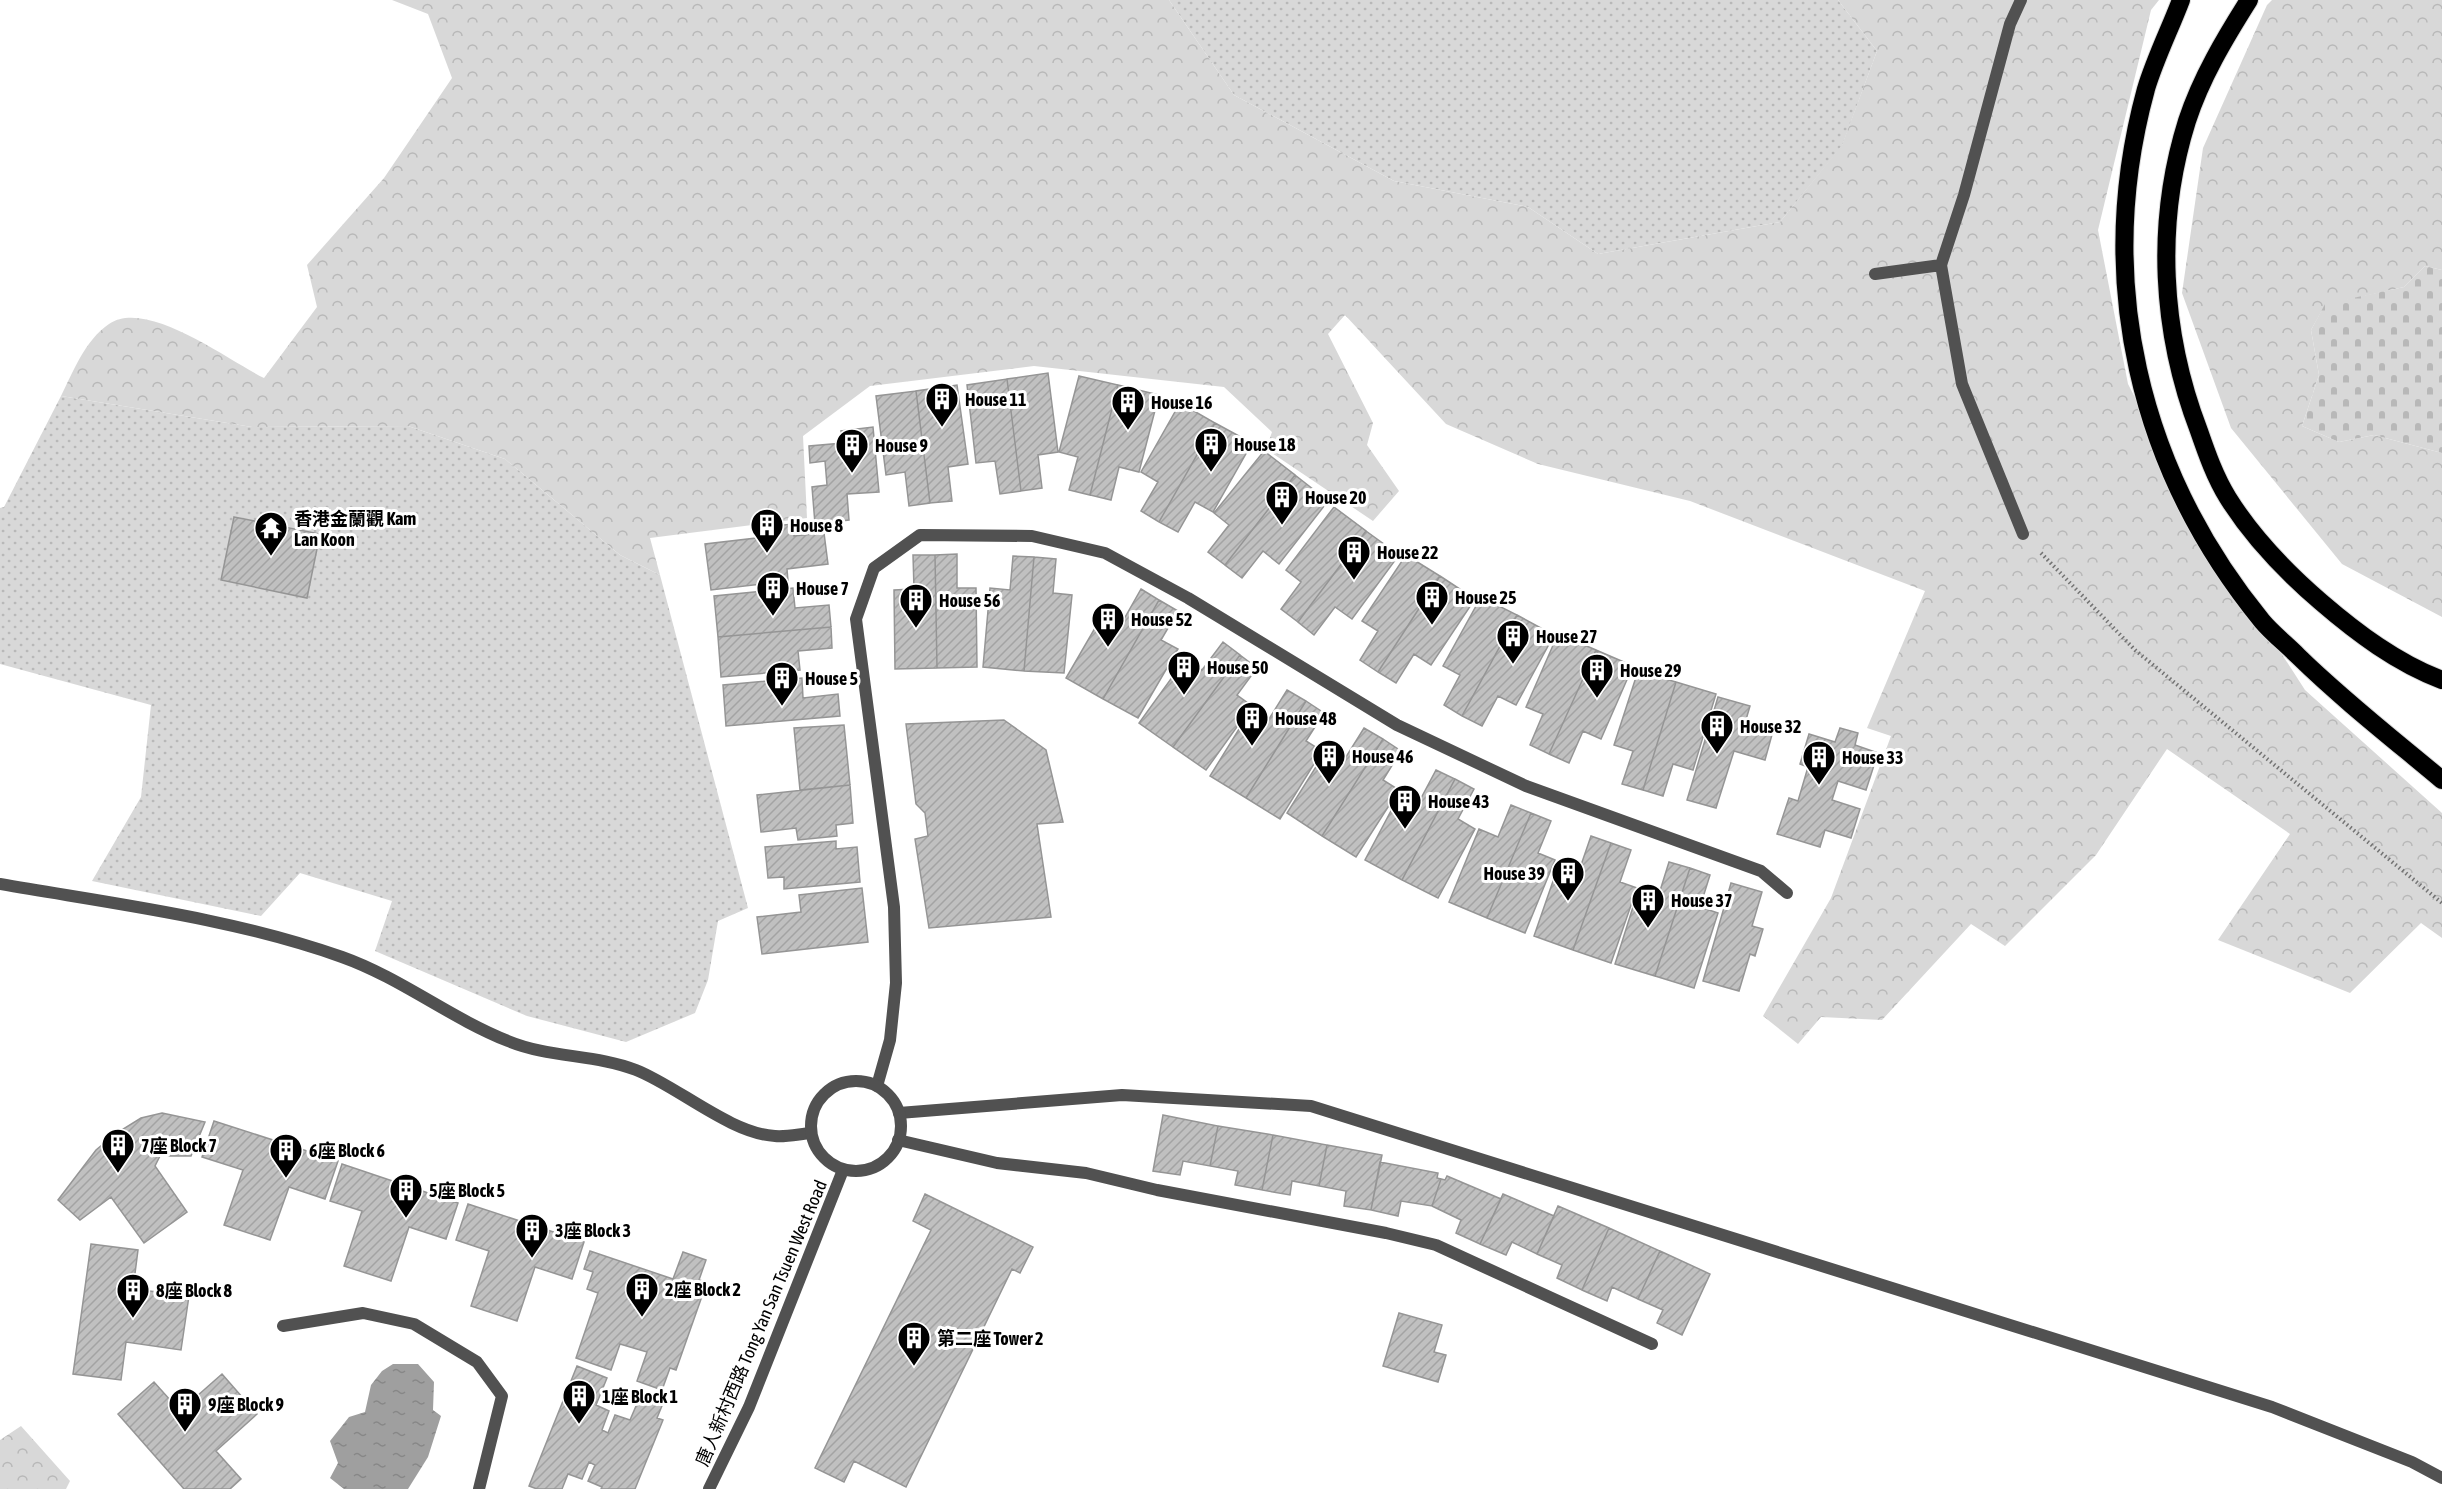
<svg xmlns="http://www.w3.org/2000/svg" width="2442" height="1489" font-family="'Asap Condensed','Noto Sans TC',sans-serif">
  <style>
    .grass { fill: url(#grass-dots); fill-rule: evenodd }
    .forest { fill: url(#forest-crowns) }
    .cemetery { fill: url(#cemetery-stones) }
    .water { fill: url(#water-ripples) }
    .building { fill: url(#building-hatch); stroke: #959595; stroke-width: 1.5 }
    .lines { fill: none; stroke-linecap: round; stroke-linejoin: round }
    .motorway-casing { stroke: #dbdbdb; stroke-width: 20 }
    .path { stroke: #737373; stroke-width: 4; stroke-dasharray: 1.5 3; stroke-linecap: butt }
    .service { stroke: #515151; stroke-width: 12 }
    .minor { stroke: #515151; stroke-width: 12 }
    .motorway { stroke: #000; stroke-width: 18 }
    .labels { text-anchor: middle; dominant-baseline: central; stroke-width: 6; stroke-linejoin: round; paint-order: stroke }
    .poi-label { font-size: 18px; font-weight: bold; fill: #000; stroke: #fff; text-anchor: start }
    .street-label { font-size: 18px; fill: #000; stroke: #fff }
  </style>
  <defs>
    <pattern id="grass-dots" width="8" height="8" patternUnits="userSpaceOnUse" patternTransform="scale(1.5)"><rect width="8" height="8" fill="#d8d8d8"/><path d="M2 2h.1M6 6h.1" fill="none" stroke="#b8b8b8" stroke-width="1.8" stroke-linecap="round"/></pattern>
    <pattern id="forest-crowns" width="20" height="18" patternUnits="userSpaceOnUse" patternTransform="scale(1.5)"><rect width="20" height="18" fill="#d8d8d8"/><path d="M2 6a3 3 0 1 1 6 0M12 15a3 3 0 1 1 6 0" fill="none" stroke="#b8b8b8"/></pattern>
    <pattern id="cemetery-stones" width="16" height="16" patternUnits="userSpaceOnUse" patternTransform="scale(1.5)"><rect width="16" height="16" fill="#d8d8d8"/><path d="M2 7V4a2 2 0 0 1 4 0v3zM10 15v-3a2 2 0 0 1 4 0v3z" fill="#b8b8b8"/></pattern>
    <pattern id="water-ripples" width="26" height="14" patternUnits="userSpaceOnUse" patternTransform="scale(1.5)"><rect width="26" height="14" fill="#9f9f9f"/><path d="M2 4q2-2 4 0t4 0M15 11q2-2 4 0t4 0" fill="none" stroke="#878787"/></pattern>
    <pattern id="building-hatch" width="6" height="6" patternUnits="userSpaceOnUse" patternTransform="scale(1.5)"><rect width="6" height="6" fill="#c0c0c0"/><path d="M-1 1l2-2M0 6l6-6M5 7l2-2" fill="none" stroke="#a3a3a3"/></pattern>
  </defs>
  <rect width="100%" height="100%" fill="#fff"/>
  <!-- grass -->
  <path class="grass" d="M1169 0H1838L1877 51 1842 146 1780 222 1598 254 1528 207 1394 181 1234 95Z
    M61 396 252 427 408 426 505 459 620 555 660 575 748 908 718 921 708 980 695 1013 626 1042 527 1016 375 951 392 901 300 873 261 916 92 881 141 797 151 705 0 664V508L4 507ZM234 517 320 534 307 598 221 580Z"/>
  <!-- forest -->
  <path class="forest" d="M392 0H1169L1234 95 1394 181 1528 207 1598 254 1780 222 1842 145 1877 51 1838 0H2159L2151 10 2098 230 2128 384 2207 538 2305 690 2442 813V938L2421 923 2350 993 2218 940 2290 834 2167 749 2096 855 2005 946 1971 924 1882 1020 1821 1017 1798 1044 1763 1016 1831 898 1891 736 1867 728 1925 591 1690 501 1538 464 1446 424 1345 315 1328 334 1373 423 1367 445 1399 491 1373 521 1266 449 1272 432 1224 387 1034 366 870 386 803 436 807 518 650 538 660 575 620 555 505 459 408 426 252 427 61 396C73 372 85 340 109 324 147 298 229 361 264 378L317 307 307 265 384 178 452 78 428 14Z
    M2272 0H2442V270L2425 266 2404 287 2325 305 2311 330 2319 375 2302 426 2339 442 2374 435 2442 453V617L2342 564 2231 428 2182 293 2203 148 2267 5Z
    M21 1426 70 1481 66 1489H0V1440Z"/>
  <!-- cemetery -->
  <path class="cemetery" d="M2425 266 2442 270V453L2374 435 2339 442 2302 426 2319 375 2311 330 2325 304 2404 287Z"/>
  <!-- water -->
  <path class="water" d="M393 1364H418L434 1382 433 1410 441 1416 428 1457 408 1489H344L330 1478 338 1463 330 1441 349 1417 365 1412 371 1385 382 1371Z"/>
  <!-- building -->
  <path class="building" d="M1048 373 1058 452 1038 455 1042 488 1021 491 1007 379Z
    M1079 376 1118 385 1090 495 1069 490 1078 457 1059 452Z
    M1007 379 1021 491 1000 494 995 461 976 463 967 385Z
    M957 385 968 464 948 467 952 501 930 503 916 391Z
    M1118 385 1159 395 1139 472 1119 467 1111 500 1090 495Z
    M916 391 930 503 909 506 905 472 886 475 876 396Z
    M1180 403 1215 423 1159 522 1141 511 1158 482 1141 472Z
    M1215 423 1252 443 1213 512 1195 502 1178 532 1159 522Z
    M873 427 879 492 847 494 849 520 815 524 812 487 827 485 825 461 810 463 809 446 843 443 841 431Z
    M1264 451 1295 475 1225 565 1208 552 1229 525 1214 513Z
    M1295 475 1328 501 1279 564 1263 551 1242 578 1225 565Z
    M1334 507 1366 531 1298 622 1281 609 1301 582 1286 570Z
    M234 517 320 534 307 598 221 580Z
    M793 524 794 536 824 533 828 564 787 569 788 581 711 590 705 544 756 538 755 528Z
    M1366 531 1399 555 1352 619 1335 607 1314 635 1298 622Z
    M957 554V588H976L977 667 937 668 935 555Z
    M913 555H935L937 668 895 669 894 590 914 589Z
    M1406 555 1440 576 1378 672 1360 660 1378 631 1362 621Z
    M1013 556 1034 557 1024 671 983 667 990 588 1010 590Z
    M1034 557 1056 559 1053 593 1072 595 1064 673 1024 671Z
    M1440 576 1475 599 1431 665 1414 654 1396 683 1378 672Z
    M793 588 795 608 829 605 831 627 718 637 714 596Z
    M1141 589 1159 600 1103 699 1066 678 1106 609 1124 619Z
    M1481 597 1517 615 1462 716 1444 705 1460 675 1443 666Z
    M1159 600 1178 611 1161 640 1178 649 1138 718 1103 699Z
    M1517 615 1554 635 1516 705 1498 696 1482 726 1462 716Z
    M831 627 832 648 798 651 800 670 721 677 718 637Z
    M1558 634 1596 650 1549 754 1530 745 1543 714 1526 707Z
    M1223 642 1240 655 1173 747 1139 723 1186 658 1202 670Z
    M1596 650 1633 666 1601 739 1583 731 1569 763 1549 754Z
    M1240 655 1257 668 1237 695 1252 706 1206 770 1173 747Z
    M1638 671 1676 682 1643 790 1622 784 1633 751 1614 745Z
    M802 678 803 698 838 694 840 716 726 726 723 685Z
    M1676 682 1716 694 1693 770 1673 764 1663 796 1643 790Z
    M1287 690 1306 701 1246 798 1210 776 1252 708 1269 719Z
    M1718 697 1750 706 1745 723 1773 731 1765 760 1734 751 1716 808 1687 800Z
    M1306 701 1324 713 1306 741 1322 751 1280 819 1246 798Z
    M1004 720 1046 750 1063 822 1037 824 1051 917 929 928 915 839 928 836 925 813 916 804 906 724Z
    M844 725 850 785 800 790 794 728Z
    M1364 728 1383 739 1322 836 1287 813 1329 746 1346 757Z
    M1840 728 1858 733 1855 745 1878 753 1866 790 1838 781 1832 800 1860 809 1851 838 1825 830 1820 847 1777 834 1789 798 1798 801 1808 767 1800 764 1809 734 1835 742Z
    M1383 739 1401 751 1383 780 1399 790 1356 857 1322 836Z
    M1436 770 1455 779 1402 880 1365 860 1402 790 1420 800Z
    M1455 779 1474 789 1458 819 1475 829 1438 898 1402 880Z
    M850 785 853 823 836 825 837 836 798 840 796 828 761 832 757 795Z
    M1511 805 1531 813 1487 918 1449 902 1479 829 1498 837Z
    M1531 813 1551 821 1538 853 1555 860 1525 933 1487 918Z
    M1591 836 1611 843 1573 950 1534 936 1560 861 1580 868Z
    M836 841V849L857 847 860 882 784 889V877L768 878 765 847Z
    M1611 843 1631 850 1620 882 1637 888 1611 963 1573 950Z
    M1669 862 1690 868 1655 976 1615 964 1639 888 1659 894Z
    M1690 868 1710 875 1700 907 1718 913 1694 988 1655 976Z
    M1731 883 1762 892 1752 926 1763 929 1755 956 1750 954 1739 991 1703 981Z
    M862 888 868 942 762 954 757 917 801 912 799 895Z
    M162 1113 205 1122 191 1156H160L155 1166 187 1212 144 1243 111 1197 80 1220 58 1200 96 1150 115 1134 141 1118Z
    M1163 1115 1218 1126 1210 1166 1183 1161 1180 1175 1153 1171Z
    M214 1121 338 1161 325 1199 289 1187 270 1240 224 1225 243 1170 202 1157Z
    M1218 1126 1273 1135 1262 1190 1235 1185 1238 1171 1210 1166Z
    M1273 1135 1327 1145 1319 1186 1292 1181 1290 1195 1262 1190Z
    M1327 1145 1382 1155 1371 1210 1344 1206 1346 1191 1319 1186Z
    M1380 1162 1438 1173 1437 1178 1441 1179 1432 1206 1401 1201 1398 1216 1371 1210Z
    M342 1164 458 1203 446 1239 409 1227 391 1281 344 1266 362 1211 330 1201Z
    M1447 1176 1501 1199 1480 1244 1456 1233 1461 1220 1432 1206 1441 1179 1445 1180Z
    M925 1194 1033 1247 1020 1273 1012 1269 906 1487 854 1461 844 1482 815 1468 931 1230 913 1221Z
    M1503 1194 1554 1216 1537 1254 1512 1242 1506 1255 1480 1244Z
    M468 1204 584 1242 572 1279 535 1267 517 1321 471 1306 489 1251 456 1240Z
    M1558 1206 1609 1228 1582 1290 1557 1278 1562 1265 1537 1254Z
    M1609 1228 1660 1251 1638 1299 1612 1287 1607 1301 1582 1290Z
    M91 1244 138 1250 133 1289 189 1296 181 1350 126 1342 121 1380 73 1374Z
    M590 1251 673 1279 683 1252 706 1260 699 1280 707 1282 676 1370 670 1368 662 1390 637 1381 647 1352 620 1344 611 1370 576 1358 598 1293 587 1289 593 1272 584 1269Z
    M1660 1251 1710 1274 1682 1335 1657 1323 1663 1310 1638 1299Z
    M1399 1313 1442 1325 1434 1352 1446 1355 1438 1382 1383 1366Z
    M577 1366 607 1378 596 1405 609 1411 602 1430 608 1433 615 1415 630 1420 642 1392 664 1401 657 1418 663 1420 635 1489H601L602 1487 588 1481 595 1465 589 1462 582 1479 568 1474 562 1489H537L529 1486Z
    M222 1374 257 1414 216 1451 241 1479 230 1489H184L118 1414 154 1382 180 1411Z"/>
  <g class="lines">
    <!-- motorway casing -->
    <g class="motorway-casing">
      <path id="motorway" d="M2181 0C2170 29 2155 59 2146 89 2094 279 2138 469 2262 621 2272 633 2286 644 2298 656 2343 700 2393 739 2442 780
        M2249 0C2225 38 2201 78 2187 121 2155 223 2161 332 2199 431 2207 454 2215 477 2228 498 2253 538 2285 571 2321 602 2357 633 2397 663 2442 680"/>
    </g>
    <!-- path -->
    <path class="path" d="M2041 553 2135 650 2442 903"/>
    <!-- service -->
    <path class="service" d="M1941 265 1962 384 2023 534
      M1875 274 1941 265 1964 195 2010 24 2021 0
      M0 884C115 904 232 918 342 957 401 978 450 1018 508 1041 549 1058 595 1054 636 1070 677 1086 731 1134 775 1136 787 1137 799 1134 811 1133
      M877 1086 890 1040 896 983 894 907 856 619 874 568 920 535 1032 536 1105 553 1188 598 1397 725 1526 786 1761 871 1787 893
      M899 1113 1122 1095 1311 1106 2272 1407 2412 1462 2442 1478
      M898 1140 997 1163 1086 1173 1157 1190 1386 1233 1436 1245 1652 1344
      M283 1326 363 1313 414 1324 477 1362 502 1396 479 1489"/>
    <!-- minor -->
    <path class="minor" d="M811 1126a45 45 0 1 1 90 0a45 45 0 1 1-90 0Z
      M709 1489 749 1407 843 1170"/>
    <!-- motorway -->
    <use href="#motorway" class="motorway"/>
  </g>
  <!-- icons -->
  <defs>
    <g id="building-pin" transform="scale(1.725)"><path d="M0 17L-7.5 6A9.5 9.5 0 1 1 7.5 6Z" fill="#000" stroke="#fff"/><path d="M-4-6H4V6H1V3H-1V6H-4ZM-2.5-4.3h1.7v1.8h-1.7ZM.8-4.3h1.7v1.8H.8ZM-2.5-1h1.7V.8h-1.7ZM.8-1h1.7V.8H.8Z" fill="#fff"/></g>
    <g id="temple-pin" transform="scale(1.725)"><path d="M0 17L-7.5 6A9.5 9.5 0 1 1 7.5 6Z" fill="#000" stroke="#fff"/><path d="M0-6L5-2H3V0L6.5 2.5H4V6H1.5V3h-3V6H-4V2.5H-6.5L-3 0V-2H-5Z" fill="#fff"/></g>
  </defs>
  <g fill-rule="evenodd">
    <use href="#building-pin" x="942" y="399"/>
    <use href="#building-pin" x="1128" y="402"/>
    <use href="#building-pin" x="1211" y="444"/>
    <use href="#building-pin" x="852" y="445"/>
    <use href="#building-pin" x="1282" y="497"/>
    <use href="#building-pin" x="767" y="525"/>
    <use href="#temple-pin" x="271" y="528"/>
    <use href="#building-pin" x="1354" y="552"/>
    <use href="#building-pin" x="773" y="588"/>
    <use href="#building-pin" x="1432" y="597"/>
    <use href="#building-pin" x="916" y="600"/>
    <use href="#building-pin" x="1108" y="619"/>
    <use href="#building-pin" x="1513" y="636"/>
    <use href="#building-pin" x="1184" y="667"/>
    <use href="#building-pin" x="1597" y="670"/>
    <use href="#building-pin" x="782" y="678"/>
    <use href="#building-pin" x="1252" y="718"/>
    <use href="#building-pin" x="1717" y="726"/>
    <use href="#building-pin" x="1329" y="756"/>
    <use href="#building-pin" x="1819" y="757"/>
    <use href="#building-pin" x="1405" y="801"/>
    <use href="#building-pin" x="1568" y="873"/>
    <use href="#building-pin" x="1648" y="900"/>
    <use href="#building-pin" x="118" y="1145"/>
    <use href="#building-pin" x="286" y="1150"/>
    <use href="#building-pin" x="406" y="1190"/>
    <use href="#building-pin" x="532" y="1230"/>
    <use href="#building-pin" x="642" y="1289"/>
    <use href="#building-pin" x="133" y="1290"/>
    <use href="#building-pin" x="914" y="1338"/>
    <use href="#building-pin" x="579" y="1396"/>
    <use href="#building-pin" x="185" y="1404"/>
  </g>
  <g class="labels">
    <!-- poi labels -->
    <g class="poi-label">
      <text x="965" y="399">House 11</text>
      <text x="1151" y="402">House 16</text>
      <text x="1234" y="444">House 18</text>
      <text x="875" y="445">House 9</text>
      <text x="1305" y="497">House 20</text>
      <text x="294" y="518">香港金蘭觀 Kam<tspan x="294" dy="21">Lan Koon</tspan></text>
      <text x="790" y="525">House 8</text>
      <text x="1377" y="552">House 22</text>
      <text x="796" y="588">House 7</text>
      <text x="1455" y="597">House 25</text>
      <text x="939" y="600">House 56</text>
      <text x="1131" y="619">House 52</text>
      <text x="1536" y="636">House 27</text>
      <text x="1207" y="667">House 50</text>
      <text x="1620" y="670">House 29</text>
      <text x="805" y="678">House 5</text>
      <text x="1275" y="718">House 48</text>
      <text x="1740" y="726">House 32</text>
      <text x="1352" y="756">House 46</text>
      <text x="1842" y="757">House 33</text>
      <text x="1428" y="801">House 43</text>
      <text x="1545" y="873" text-anchor="end">House 39</text>
      <text x="1671" y="900">House 37</text>
      <text x="141" y="1145">7座 Block 7</text>
      <text x="309" y="1150">6座 Block 6</text>
      <text x="429" y="1190">5座 Block 5</text>
      <text x="555" y="1230">3座 Block 3</text>
      <text x="665" y="1289">2座 Block 2</text>
      <text x="156" y="1290">8座 Block 8</text>
      <text x="937" y="1338">第二座 Tower 2</text>
      <text x="602" y="1396">1座 Block 1</text>
      <text x="208" y="1404">9座 Block 9</text>
    </g>
    <!-- street labels -->
    <g class="street-label">
      <text transform="translate(761 1323) rotate(-67)">唐人新村西路 Tong Yan San Tsuen West Road</text>
    </g>
  </g>
</svg>
